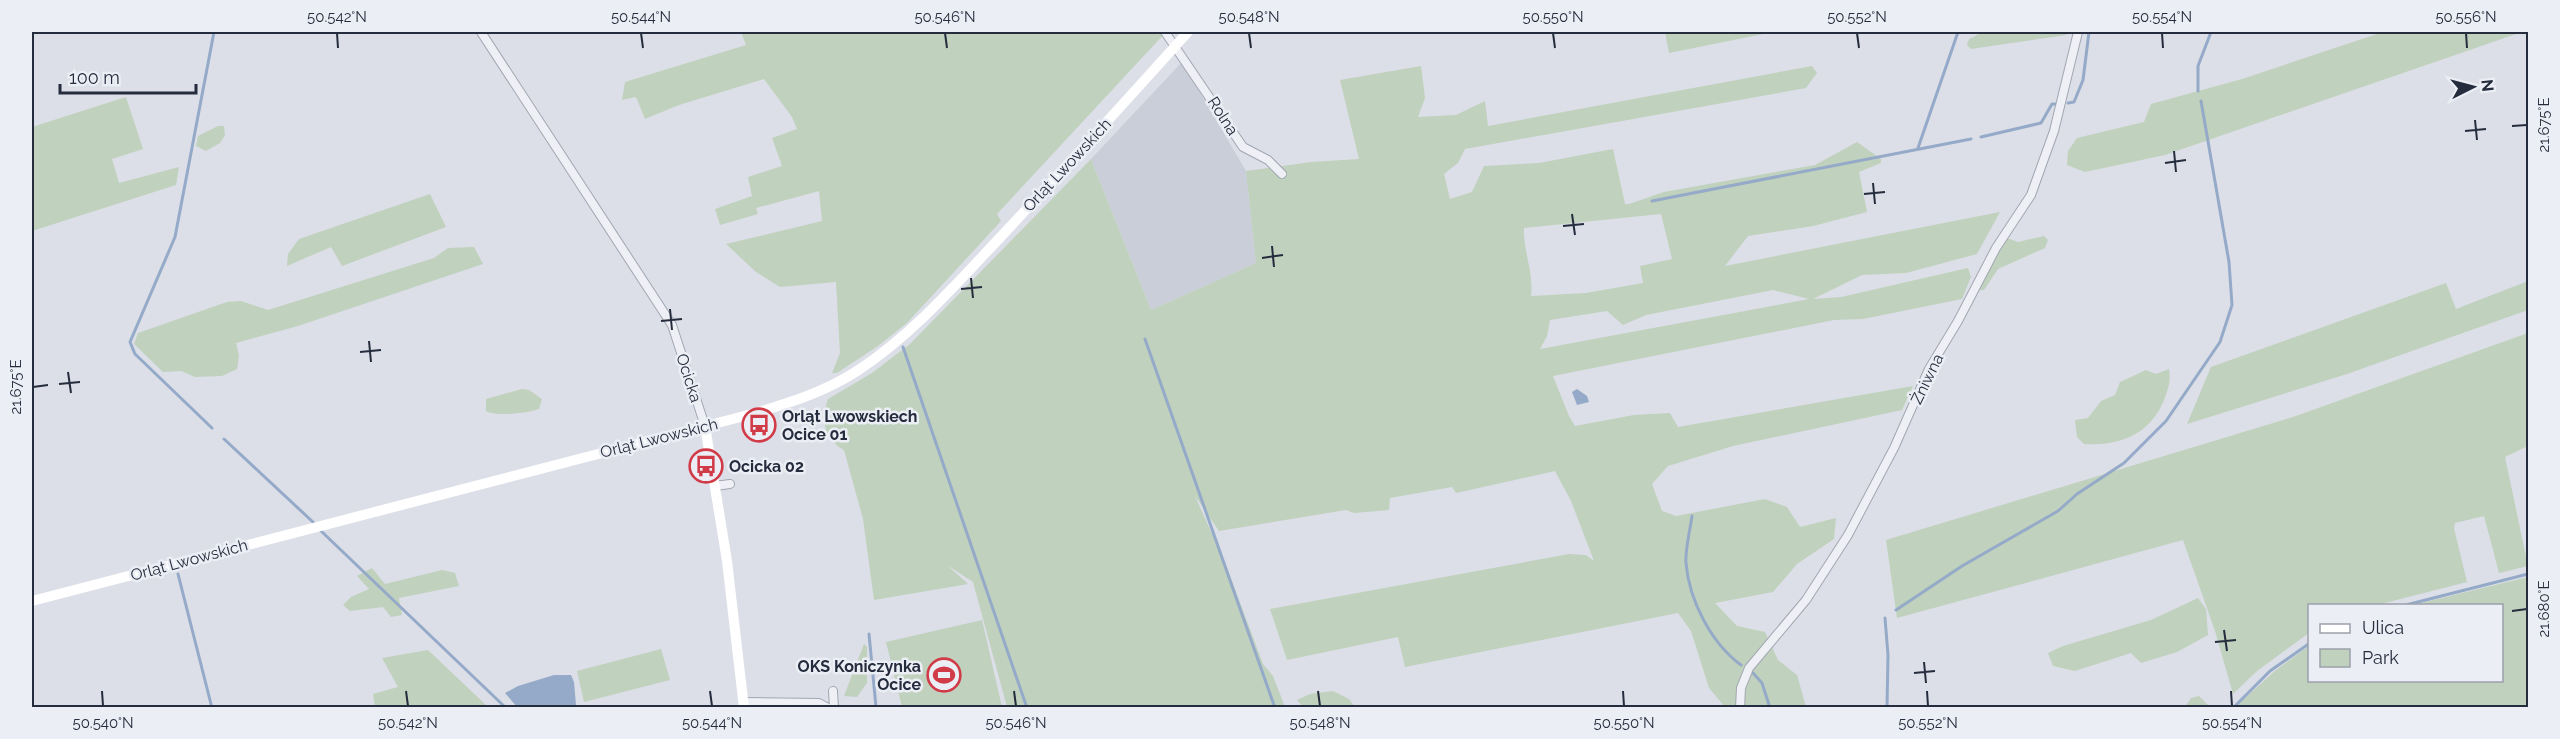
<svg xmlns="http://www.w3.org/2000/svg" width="2560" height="739" font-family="Raleway,sans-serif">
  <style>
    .built { fill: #caced9 }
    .green { fill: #c0d1bd; fill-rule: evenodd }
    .water { fill: #95aac8 }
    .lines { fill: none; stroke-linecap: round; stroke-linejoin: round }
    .stream { stroke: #95aac8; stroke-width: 3 }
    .street-casing { stroke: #a1a6b1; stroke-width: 10 }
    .street { stroke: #eef0f5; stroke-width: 8 }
    .secondary { stroke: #fff; stroke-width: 10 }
    .ticks { fill: none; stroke: #252c3d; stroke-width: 2 }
    .labels { text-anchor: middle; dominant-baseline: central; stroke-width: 5; stroke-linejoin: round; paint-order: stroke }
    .street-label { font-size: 16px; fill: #252c3d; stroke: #ebeef4 }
    .poi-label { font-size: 16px; font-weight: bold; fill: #252c3d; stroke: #ebeef4; text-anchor: start }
    .neatline { fill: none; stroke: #252c3d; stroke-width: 2 }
    .ticks-label { font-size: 15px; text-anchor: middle; fill: #252c3d }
  </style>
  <rect width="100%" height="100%" fill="#dcdfe7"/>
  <!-- built -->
  <path class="built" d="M1182 62 1246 171 1256 263 1151 310 1091 159Z"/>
  <!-- green -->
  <path class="green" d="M741 32H1166L997 214 1001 221 907 323 878 346 837 373H832L840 353 836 282 780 287 756 272 726 244 822 221 819 191 756 208 758 214 720 225 715 209 752 196 748 177 782 166 772 138 797 129 792 117 764 79 679 105 645 119 636 97 622 100 625 82 746 45Z
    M1665 32H1773L1669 53Z
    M1983 32H2068L2066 35 1971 49 1967 45 1969 39Z
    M2383 32H2522L2165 155 2085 172 2067 165 2068 151 2077 138 2144 122 2151 104 2242 79Z
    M1421 66 1425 98 1418 117 1456 115 1485 101 1488 126 1812 66 1817 73 1806 88 1465 149 1458 163 1444 174 1450 199 1472 192 1484 166 1539 163 1613 149 1625 204H1629L1664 192 1815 165 1857 142 1881 159V163L1859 172 1867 212 1813 226 1748 236 1725 266 2000 212 1977 254 1906 273 1862 275 1813 299 1841 297 1968 268 1971 277 1962 299 1863 319 1834 320 1553 376 1569 416 1575 426 1634 415 1670 413 1678 427 1913 386 1902 410 1733 446 1668 466 1652 484 1662 511 1676 516 1765 499 1787 507 1800 527 1836 518 1834 539 1797 564 1773 592 1715 603 1737 626 1765 632 1778 660 1797 675 1806 707H1725L1709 688 1691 631 1678 613 1405 667 1398 637 1287 660 1270 609 1569 554 1586 555 1594 561 1571 501 1555 471 1456 493 1452 487 1390 498 1389 510 1354 513 1346 510 1219 531 1195 496 1226 565 1263 664 1273 676 1285 707H1007L973 582 947 565 968 584 874 600 863 519 844 450C823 438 821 420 828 399L872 373 910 344 1091 159 1151 310 1256 263 1246 171 1311 162 1359 159 1340 80ZM1661 214 1672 259 1640 266 1643 283 1586 293 1531 296C1534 273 1523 251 1524 228ZM1773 290 1809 299 1540 349 1547 336 1550 320 1607 311 1623 325 1646 315Z
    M126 97 143 149 112 159 119 183 179 167 176 185 32 231V127Z
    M218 126H224L225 135 220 143 206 151 196 146 198 136Z
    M430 194 446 227 342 266 331 247 287 266 288 254 299 239Z
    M2044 236 2048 240 2045 248 1998 269 1984 290H1977L1990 262 2007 238 2018 242Z
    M474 247 483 264 298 326 236 343 239 356 237 369 222 376 195 377 181 371 163 372 134 344 138 333 227 302 241 301 268 310 434 258 448 248Z
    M2528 281V310L2347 374 2187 424 2211 367 2446 283 2456 309Z
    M2528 333V446L2505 457 2528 566 2499 573 2484 516 2455 523 2454 528 2467 582 2377 605 2310 606 2309 633 2257 671 2233 694 2215 631 2183 540 1897 618 1886 540 2293 417Z
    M2169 369C2171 382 2168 389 2164 400 2150 435 2119 446 2084 444L2077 437 2075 420 2088 418 2101 401 2115 395 2120 382 2146 370 2156 374Z
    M522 389 529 390 542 399 539 409C527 413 497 417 486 411V399Z
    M372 568 385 584 442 570 455 573 459 586 399 598 402 615 391 617 383 607 350 611 343 605 351 597 369 589 357 576Z
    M2528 577V707H2235L2276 670 2309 646 2310 680H2502V606L2413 605Z
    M2198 598 2206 609 2208 635 2177 652 2141 663 2131 653 2075 671 2053 666 2048 653 2063 646 2151 620Z
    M982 620 1002 707H902L886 642Z
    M864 644 867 647V683L857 697 844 696Z
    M661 649 670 680 584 702 577 671Z
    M428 650 488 707H375L373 694 398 687 382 658Z
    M1333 691 1349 699 1355 707H1303L1297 700 1310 694Z
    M2199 696 2210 707H2185L2191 698Z"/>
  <!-- water -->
  <path class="water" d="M1577 389 1587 396 1589 402 1577 405 1572 392Z
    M554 675H571L574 682 576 705 572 708 517 707 505 693 518 686Z"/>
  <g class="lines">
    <!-- stream -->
    <path class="stream" d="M2198 91V66L2211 32
      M2068 103 2074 102 2083 80 2089 32
      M1981 137 2041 123 2052 104H2056
      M1918 148 1958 32
      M1652 201 1971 139
      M1145 339 1275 708
      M903 347 1027 708
      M212 428 135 354 130 342 175 237 214 32
      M224 439 314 523
      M1692 516C1690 531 1685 549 1686 563 1689 600 1711 643 1741 665
      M320 530 506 708
      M178 574 212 708
      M2402 606 2528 574
      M1896 610 1962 566 2058 511 2077 494 2124 463 2166 421 2220 342 2232 305 2229 262 2201 101
      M1885 618 1888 655 1887 708
      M869 634 876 707
      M1753 673 1762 683 1770 708
      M2233 708 2270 671 2310 643"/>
    <!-- street casing -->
    <g class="street-casing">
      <path id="street" d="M481 32 672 325 705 426
        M1165 32 1243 147 1268 160 1282 174
        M715 486 730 484
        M833 691 834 708
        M744 702 819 703 828 708
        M1740 708 1741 688 1749 668 1806 600 1848 535 1894 448 1929 369 1958 321 1996 248 2031 195 2054 131 2078 32"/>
    </g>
    <!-- street -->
    <use href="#street" class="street"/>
    <!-- secondary -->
    <path class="secondary" d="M705 426 727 561 744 708
      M32 601 752 414C789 403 825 392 857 371 909 337 952 289 994 244 1060 174 1124 103 1188 32"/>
  </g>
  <!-- ticks -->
  <path class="ticks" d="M337 33 338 48M641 33 643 48M945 33 947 48M1249 33 1251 48M1553 33 1555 48M1857 33 1859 48M2162 33 2163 48M2466 33 2467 48M2475 120 2477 140M2512 126 2527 125M2465 131 2486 129M2174 151 2176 172M2165 163 2186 160M1873 183 1875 204M1864 194 1885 192M1572 214 1575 235M1563 226 1584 224M1272 246 1274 267M1262 258 1283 255M971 278 973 298M961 289 982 287M670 309 672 330M661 321 682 319M369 341 371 362M360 352 381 350M68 372 71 393M59 384 80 382M33 387 48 385M2512 611 2527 609M2224 630 2227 651M2215 642 2236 640M1924 662 1926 683M1914 673 1935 671M102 691 103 706M406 691 408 706M710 691 712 706M1014 691 1016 706M1318 691 1320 706M1623 691 1624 706M1927 691 1928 706M2231 691 2232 706"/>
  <!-- icons -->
  <defs>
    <g id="bus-ring" transform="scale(1.725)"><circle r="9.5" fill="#ebeef4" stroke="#d13b48" stroke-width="1.5"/><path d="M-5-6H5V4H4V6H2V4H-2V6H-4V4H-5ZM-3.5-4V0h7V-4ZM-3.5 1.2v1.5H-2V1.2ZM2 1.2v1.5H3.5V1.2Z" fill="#d13b48"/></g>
    <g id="stadium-ring" transform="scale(1.725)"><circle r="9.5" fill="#ebeef4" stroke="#d13b48" stroke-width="1.5"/><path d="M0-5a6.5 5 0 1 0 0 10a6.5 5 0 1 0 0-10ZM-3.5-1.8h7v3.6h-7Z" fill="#d13b48"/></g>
  </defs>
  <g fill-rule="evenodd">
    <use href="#bus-ring" x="759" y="425"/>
    <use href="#bus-ring" x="706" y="466"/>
    <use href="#stadium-ring" x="944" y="675"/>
  </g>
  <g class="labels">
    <!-- street labels -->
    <g class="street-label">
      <text transform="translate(1223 116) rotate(57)">Rolna</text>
      <text transform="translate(1067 165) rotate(-47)">Orląt Lwowskich</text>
      <text transform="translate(689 378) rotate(72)">Ocicka</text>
      <text transform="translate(1927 379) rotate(-64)">Żniwna</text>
      <text transform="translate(659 438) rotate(-14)">Orląt Lwowskich</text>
      <text transform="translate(189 560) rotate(-15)">Orląt Lwowskich</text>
    </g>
    <!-- poi labels -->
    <g class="poi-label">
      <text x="782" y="416">Orląt Lwowskiech<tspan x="782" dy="18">Ocice 01</tspan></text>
      <text x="729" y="466">Ocicka 02</text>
      <text x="921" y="666" text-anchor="end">OKS Koniczynka<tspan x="921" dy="18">Ocice</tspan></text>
    </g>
  </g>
  <!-- border -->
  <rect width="2560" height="739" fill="none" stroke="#ebeef4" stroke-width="66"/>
  <!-- legend -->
  <rect x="2308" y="604" width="195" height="78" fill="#ebeef4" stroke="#9ca0ab" stroke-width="1.5"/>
  <rect x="2320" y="624" width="30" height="9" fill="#ffffff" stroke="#9ca0ab" stroke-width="1.5"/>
  <text x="2362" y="634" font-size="18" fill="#252c3d">Ulica</text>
  <rect x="2320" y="649" width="30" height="18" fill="#c0d1bd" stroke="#9ca0ab" stroke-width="1.5"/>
  <text x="2362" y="664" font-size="18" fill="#252c3d">Park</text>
  <!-- north arrow -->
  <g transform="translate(2473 87) rotate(84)" stroke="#ebeef4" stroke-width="4.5" paint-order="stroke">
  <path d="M0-4.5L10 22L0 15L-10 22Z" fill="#252c3d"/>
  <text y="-9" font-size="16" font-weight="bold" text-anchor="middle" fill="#252c3d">N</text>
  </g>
  <!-- scale -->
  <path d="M60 84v9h136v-9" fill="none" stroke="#252c3d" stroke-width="3"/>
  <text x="69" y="84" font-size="18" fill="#252c3d" stroke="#ebeef4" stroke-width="4.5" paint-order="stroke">100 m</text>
  <rect x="33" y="33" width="2494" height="673" class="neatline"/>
  <g class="ticks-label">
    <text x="337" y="22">50.542°N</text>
    <text x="641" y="22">50.544°N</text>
    <text x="945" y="22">50.546°N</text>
    <text x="1249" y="22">50.548°N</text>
    <text x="1553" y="22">50.550°N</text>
    <text x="1857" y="22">50.552°N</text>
    <text x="2162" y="22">50.554°N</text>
    <text x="2466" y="22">50.556°N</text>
    <text transform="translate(2544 125) rotate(-90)" y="5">21.675°E</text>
    <text transform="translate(16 387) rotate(-90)" y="5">21.675°E</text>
    <text transform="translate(2544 609) rotate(-90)" y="5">21.680°E</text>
    <text x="103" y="728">50.540°N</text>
    <text x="408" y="728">50.542°N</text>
    <text x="712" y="728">50.544°N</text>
    <text x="1016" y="728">50.546°N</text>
    <text x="1320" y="728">50.548°N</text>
    <text x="1624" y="728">50.550°N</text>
    <text x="1928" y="728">50.552°N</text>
    <text x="2232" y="728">50.554°N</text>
  </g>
</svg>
